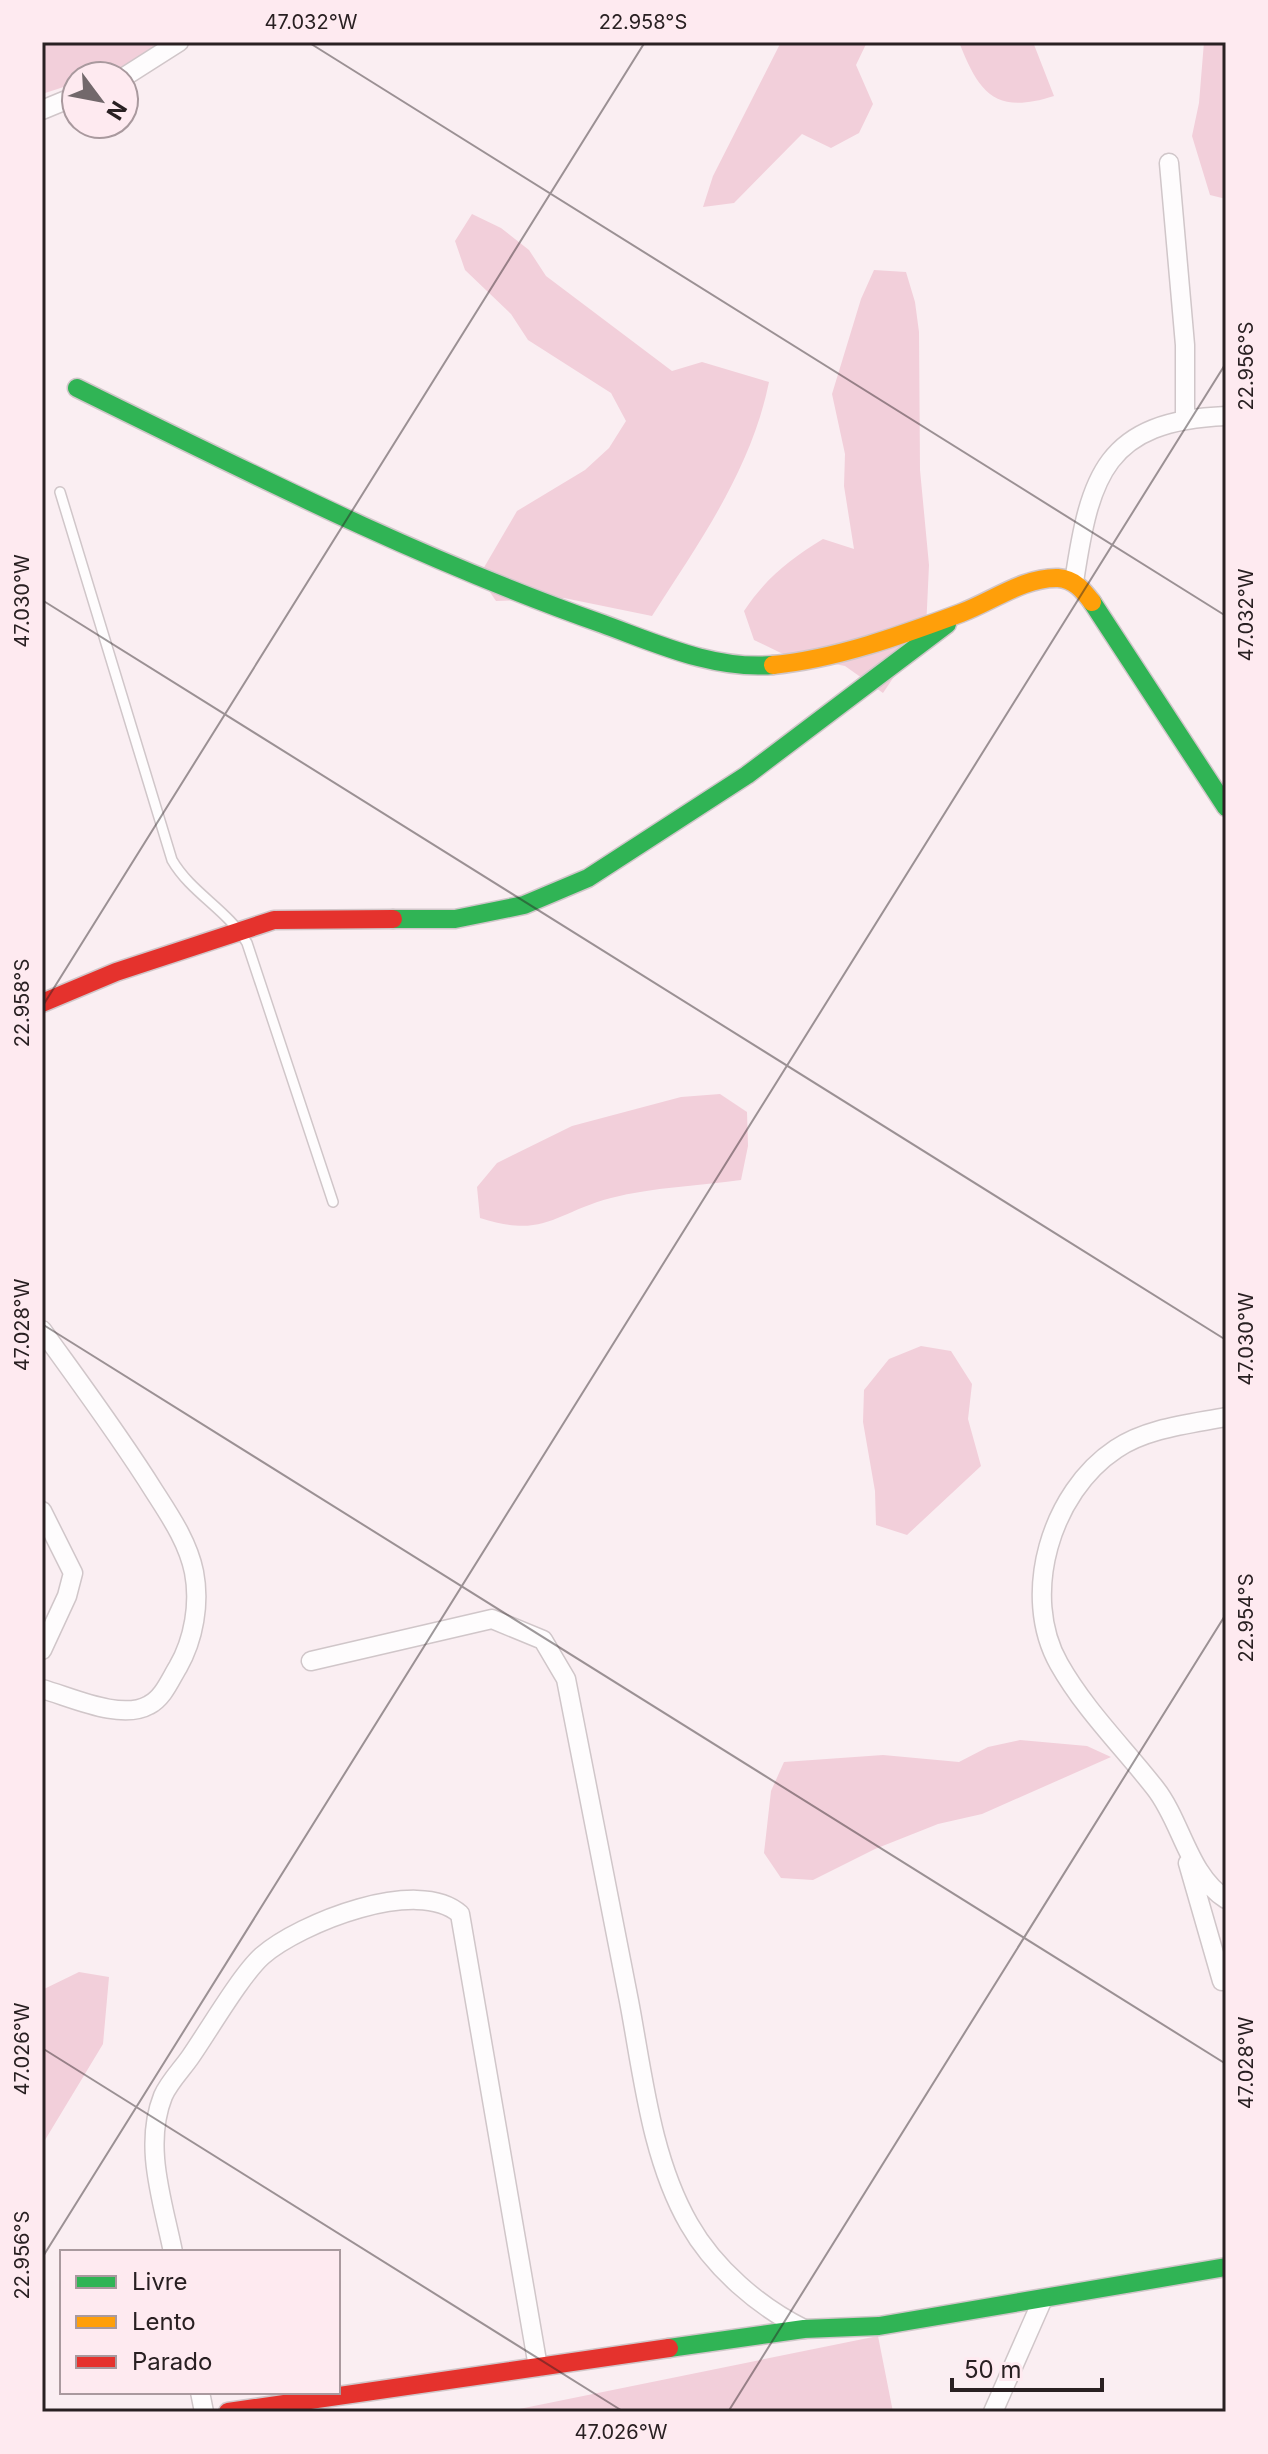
<svg xmlns="http://www.w3.org/2000/svg" width="1268" height="2454" font-family="Inter,sans-serif">
  <style>
    .green { fill: #f2cfda }
    .lines { fill: none; stroke-linecap: round; stroke-linejoin: round }
    .lane-casing { stroke: #d0c6c9; stroke-width: 12 }
    .street-casing { stroke: #d0c6c9; stroke-width: 21 }
    .fast-casing { stroke: #d0c6c9; stroke-width: 21 }
    .slow-casing { stroke: #d0c6c9; stroke-width: 21 }
    .jam-casing { stroke: #d0c6c9; stroke-width: 21 }
    .lane { stroke: #fefcfd; stroke-width: 9 }
    .street { stroke: #fefcfd; stroke-width: 18 }
    .fast { stroke: #30b455; stroke-width: 18 }
    .slow { stroke: #ff9f0a; stroke-width: 18 }
    .jam { stroke: #e5322d; stroke-width: 18 }
    .ticks { fill: none; stroke: #292022; stroke-width: 2; stroke-opacity: 0.45 }
    .neatline { fill: none; stroke: #292022; stroke-width: 3 }
    .ticks-label { font-size: 20px; text-anchor: middle; fill: #292022 }
  </style>
  <rect width="100%" height="100%" fill="#faeef2"/>
  <!-- green -->
  <path class="green" d="M42 42H167L164 54 98 76H76V83L42 94Z
    M781 42H867L856 65 873 104 859 133 831 148 802 134 734 203 703 207 713 176Z
    M959 42H1033L1054 96C995 115 979 93 959 42Z
    M1204 42H1226V199L1210 195 1192 136 1199 103Z
    M472 214 501 228 529 250 546 276 672 371 702 362 769 382C751 470 700 541 652 616L564 598 496 601 479 576 517 511 585 470 609 448 626 421 611 393 528 340 511 314 465 270 455 241Z
    M874 270 906 272 915 302 919 332 920 470 929 565 926 629 883 693 845 666 783 654 754 640 744 611C766 578 790 559 823 539L854 549 844 486 845 454 832 394 861 299Z
    M720 1094 747 1112 748 1146 741 1180C699 1186 653 1187 611 1198 554 1213 545 1239 480 1218L477 1187 497 1163 572 1126 681 1097Z
    M921 1346 951 1351 972 1384 968 1419 981 1466 907 1535 876 1525 875 1491 863 1422 864 1390 889 1359Z
    M1020 1740 1087 1746 1111 1757 982 1814 938 1824 875 1849 813 1880 781 1878 764 1853 771 1791 784 1762 883 1755 959 1762 988 1747Z
    M79 1972 109 1977 103 2044 42 2145V1990Z
    M878 2336 893 2412H504Z"/>
  <g class="lines">
    <!-- lane casing -->
    <g class="lane-casing">
      <path id="lane" d="M60 492 172 860C191 893 228 910 247 943L333 1202"/>
    </g>
    <!-- street casing -->
    <g class="street-casing">
      <path id="street" d="M124 77 179 42
        M42 110 76 96
        M1169 163 1185 345V418
        M1074 582C1090 475 1105 421 1226 416
        M42 1330C80 1383 119 1435 154 1491 170 1516 188 1542 194 1572 200 1603 194 1639 178 1667 170 1680 163 1698 149 1705 121 1721 71 1697 42 1689
        M1226 1417C1190 1424 1147 1428 1116 1449 1051 1492 1020 1595 1059 1664 1085 1710 1123 1747 1155 1788 1182 1822 1188 1875 1226 1899
        M42 1511 73 1573 67 1596 42 1650
        M311 1661 492 1619 543 1640 566 1679C587 1786 608 1894 629 2001 643 2075 651 2158 689 2224 714 2268 759 2307 804 2329
        M1188 1863 1222 1981
        M173 2252C163 2202 143 2146 163 2096 169 2082 183 2068 191 2056 209 2030 241 1975 262 1956 300 1923 418 1876 460 1914L538 2367
        M200 2392 204 2412
        M993 2412 1042 2301"/>
    </g>
    <!-- fast casing -->
    <g class="fast-casing">
      <path id="fast" d="M77 388C250 473 421 560 603 624 658 644 714 670 773 665
        M1092 602 1226 807
        M393 919H455L524 905 588 878 747 775 947 624
        M669 2348 804 2329 879 2326 1226 2267"/>
    </g>
    <!-- slow casing -->
    <g class="slow-casing">
      <path id="slow" d="M773 665C836 659 902 635 961 613 993 601 1024 577 1058 578 1074 579 1083 590 1092 602"/>
    </g>
    <!-- jam casing -->
    <g class="jam-casing">
      <path id="jam" d="M42 1003 116 972 274 920 393 919
        M228 2412 669 2348"/>
    </g>
    <!-- lane -->
    <use href="#lane" class="lane"/>
    <!-- street -->
    <use href="#street" class="street"/>
    <!-- fast -->
    <use href="#fast" class="fast"/>
    <!-- slow -->
    <use href="#slow" class="slow"/>
    <!-- jam -->
    <use href="#jam" class="jam"/>
  </g>
  <!-- ticks -->
  <path class="ticks" d="M308 42 1226 616M42 600 1226 1340M42 1007 645 42M42 1324 1226 2064M42 2048 624 2412M42 2258 1226 363M728 2412 1226 1614"/>
  <!-- border -->
  <rect width="1268" height="2454" fill="none" stroke="#feeaf0" stroke-width="88"/>
  <!-- legend -->
  <rect x="60" y="2250" width="280" height="144" fill="#feeaf0" stroke="#a9999e" stroke-width="2"/>
  <rect x="76" y="2276" width="40" height="12" fill="#30b455" stroke="#a9999e" stroke-width="2"/>
  <text x="132" y="2290" font-size="24" fill="#292022">Livre</text>
  <rect x="76" y="2316" width="40" height="12" fill="#ff9f0a" stroke="#a9999e" stroke-width="2"/>
  <text x="132" y="2330" font-size="24" fill="#292022">Lento</text>
  <rect x="76" y="2356" width="40" height="12" fill="#e5322d" stroke="#a9999e" stroke-width="2"/>
  <text x="132" y="2370" font-size="24" fill="#292022">Parado</text>
  <!-- north arrow -->
  <g transform="translate(100 100) rotate(122)"><circle r="38" fill="#feeaf0" stroke="#a9999e" stroke-width="2"/>
  <path d="M0-6L14 30L0 20L-14 30Z" fill="#72686b"/>
  <text y="-12" font-size="22" font-weight="bold" text-anchor="middle" fill="#292022">N</text>
  </g>
  <!-- scale -->
  <path d="M952 2378v12h150v-12" fill="none" stroke="#292022" stroke-width="4"/>
  <text x="964" y="2378" font-size="24" fill="#292022" stroke="#feeaf0" stroke-width="6" paint-order="stroke">50 m</text>
  <rect x="44" y="44" width="1180" height="2366" class="neatline"/>
  <g class="ticks-label">
    <text x="311" y="29">47.032°W</text>
    <text x="643" y="29">22.958°S</text>
    <text transform="translate(1246 366) rotate(-90)" y="7">22.956°S</text>
    <text transform="translate(22 601) rotate(-90)" y="7">47.030°W</text>
    <text transform="translate(1246 615) rotate(-90)" y="7">47.032°W</text>
    <text transform="translate(22 1003) rotate(-90)" y="7">22.958°S</text>
    <text transform="translate(22 1325) rotate(-90)" y="7">47.028°W</text>
    <text transform="translate(1246 1339) rotate(-90)" y="7">47.030°W</text>
    <text transform="translate(1246 1618) rotate(-90)" y="7">22.954°S</text>
    <text transform="translate(22 2049) rotate(-90)" y="7">47.026°W</text>
    <text transform="translate(1246 2063) rotate(-90)" y="7">47.028°W</text>
    <text transform="translate(22 2255) rotate(-90)" y="7">22.956°S</text>
    <text x="621" y="2439">47.026°W</text>
  </g>
</svg>
